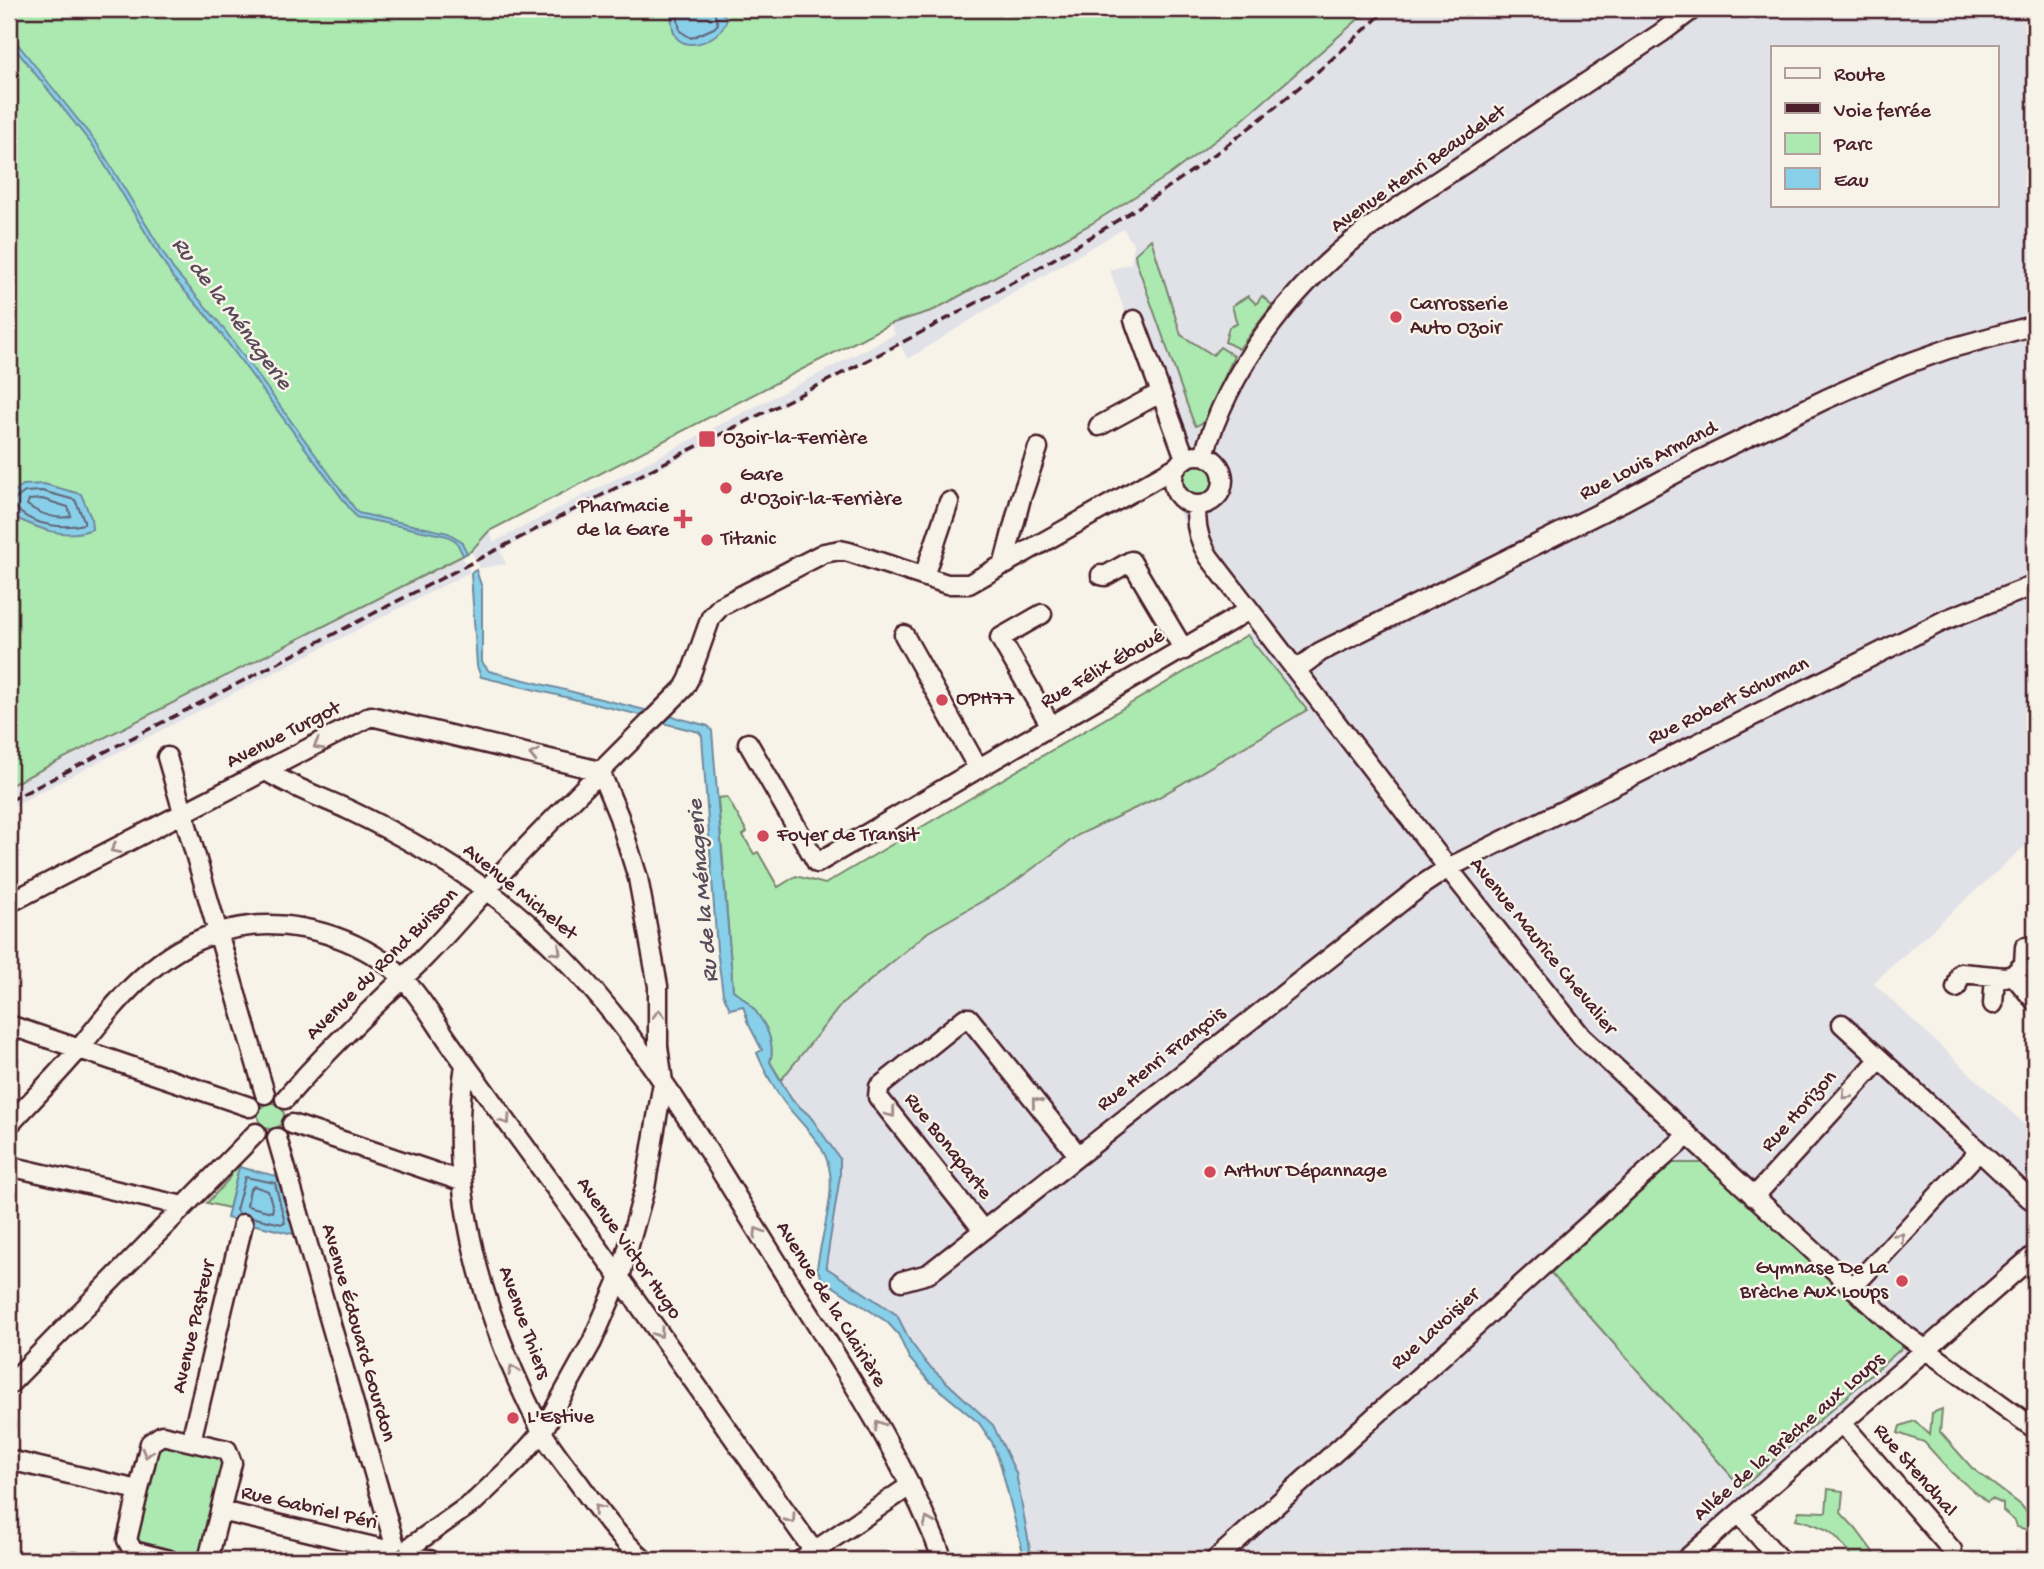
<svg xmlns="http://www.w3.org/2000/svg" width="2044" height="1569" font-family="'Gochi Hand',sans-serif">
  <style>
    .built { fill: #e1e1e8; fill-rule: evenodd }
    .green { fill: #abe9b0; stroke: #7a846e; stroke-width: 2 }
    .water { fill: #88cfe9; stroke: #6f899d; stroke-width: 2 }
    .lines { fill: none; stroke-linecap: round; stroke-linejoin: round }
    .shore { stroke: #636577; stroke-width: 2 }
    .minor-casing { stroke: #4a1f2b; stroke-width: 23 }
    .minor { stroke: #f7f3e8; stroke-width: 18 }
    .rail { stroke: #4a1f2b; stroke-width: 3.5; stroke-dasharray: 10 5; stroke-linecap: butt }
    .oneway { stroke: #a0898a }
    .poi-dot { fill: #d1495b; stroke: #f7f3e8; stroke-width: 2.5 }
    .labels { text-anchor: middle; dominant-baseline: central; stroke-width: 5; stroke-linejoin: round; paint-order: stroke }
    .street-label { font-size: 21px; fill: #4a1f2b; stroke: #f7f3e8 }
    .poi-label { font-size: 21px; fill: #4a1f2b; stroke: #f7f3e8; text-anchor: start }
    .water-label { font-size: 23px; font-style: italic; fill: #5a4b5a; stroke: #f7f3e8 }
  </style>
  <rect width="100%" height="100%" fill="#f7f3e8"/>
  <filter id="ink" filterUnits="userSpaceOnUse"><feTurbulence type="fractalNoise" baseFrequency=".0143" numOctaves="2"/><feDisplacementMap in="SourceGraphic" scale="14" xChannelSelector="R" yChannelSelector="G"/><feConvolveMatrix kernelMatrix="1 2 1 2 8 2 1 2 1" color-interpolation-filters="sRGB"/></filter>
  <g filter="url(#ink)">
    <!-- built -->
    <path class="built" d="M1370 9H2035V837L1873 983 2035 1134V1242L1913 1353 1673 1560H1032L1016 1473 978 1410 962 1398 927 1364 910 1341 897 1315 830 1271 826 1265 840 1176V1159L810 1116 793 1100 747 1021H748L743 1006 718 798 727 797 747 832 743 835 754 854 758 852 778 887 796 876 825 884 1255 629 1203 561 1174 502 1168 433 1110 270 1131 263 1134 245 1123 229 1012 294 908 359 900 345 500 551 506 564 480 568 471 551 489 531 494 542 895 334 890 324 934 310 1311 62ZM1773 47H1997V205H1773Z
      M461 555 470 572 9 808V786Z"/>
    <!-- green -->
    <path class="green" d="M9 9H1370L1240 122 1169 175 1091 224 934 310 890 324 489 531 471 551 462 556 9 786Z
      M1151 239 1181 335 1213 355 1220 347 1234 356 1205 421 1196 426 1193 421 1136 261 1135 254Z
      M1248 296 1256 304 1262 296 1272 305 1239 349 1225 342 1229 327 1237 324 1232 306Z
      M1182 480a16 16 0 1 1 32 0a16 16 0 1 1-32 0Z
      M1247 635 1307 710 1159 797 1078 835 1009 886 928 932 841 1005 781 1080 770 1062C778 1035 754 1005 733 990L718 798 727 797 747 832 743 835 754 854 758 852 778 887 796 876 825 884Z
      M258 1116a13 13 0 1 1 26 0a13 13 0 1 1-26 0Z
      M241 1161 229 1208 207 1203 228 1180 235 1166Z
      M1673 1163H1705L1903 1347 1742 1488 1551 1273Z
      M1942 1409 1940 1432 1972 1468 2021 1505 2035 1522V1560H2026C2031 1547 2032 1541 2025 1529L2017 1527 2015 1521 2003 1511V1504L1992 1499 1987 1502 1952 1473 1924 1442 1898 1433 1900 1426 1915 1421 1930 1435 1932 1413Z
      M150 1443 227 1450 208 1560H169L133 1551Z
      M1828 1489 1843 1491 1841 1513 1856 1529 1879 1560H1854C1834 1531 1830 1528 1796 1519L1799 1511 1826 1512Z"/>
    <!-- water -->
    <path class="water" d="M670 9H718L727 18C725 35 694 52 679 40 671 34 672 17 670 9Z
      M9 33 98 145 173 269 218 321 358 513 448 533 461 541 467 553 463 555 456 541 447 536 356 517 213 323 173 278 94 147 9 41Z
      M44 484 81 494 91 518 92 529C65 540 39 529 14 517L10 506 11 494 23 485Z
      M476 570 482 588V662L489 671 645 710 640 715 481 677 477 666 471 573Z
      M670 716 708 726 712 731 733 990C754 1005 778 1034 770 1062L792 1100 810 1116 840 1159V1176L826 1265 827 1268 897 1315 910 1341 927 1364 993 1425 1016 1473 1032 1560H1025L1001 1466 992 1442 979 1423 929 1381 909 1358 898 1334 887 1322 822 1279 817 1269C820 1239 836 1196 829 1167 824 1142 798 1121 783 1101 772 1086 764 1069 757 1053L762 1050 747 1021H748L743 1006 730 1009 723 994 717 950 702 736 699 732 663 723Z
      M239 1167 281 1177 297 1235 227 1218Z"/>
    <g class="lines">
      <!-- shore -->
      <path class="shore" d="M676 9 680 31 691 38 714 28 718 24 713 9
        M42 491 75 500 84 520V524C65 529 37 526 21 513 18 510 16 507 13 504L14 500 25 492Z
        M42 499 68 507 71 516C58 521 38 513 27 505L29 500Z
        M254 1186 268 1191 273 1208 272 1212 247 1206 250 1189Z
        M239 1214 236 1210 245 1177 275 1183 285 1223 282 1224 251 1217"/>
      <!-- minor casing -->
      <g class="minor-casing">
        <path id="minor" d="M1134 320 1185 458
          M1099 426 1160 393
          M1173 480a25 25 0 1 1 50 0a25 25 0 1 1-50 0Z
          M1204 455C1229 369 1290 289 1361 234 1399 205 1440 180 1480 153 1540 113 1601 73 1661 33L1693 9
          M1197 505C1194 525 1199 541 1209 557L1448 868 1582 1037 1900 1331 2035 1429
          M1007 564 1005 559 1021 498 1038 448
          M1101 575 1105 576 1131 561 1184 650
          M924 576 949 502
          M1042 614 1000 638 1051 726
          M904 635 978 768
          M1296 670 1320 652 1622 502 1700 460 1826 399 1903 365 1948 349 2035 325
          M748 743 817 863 1249 610
          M167 757 265 1094
          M266 771C293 788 321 797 349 810 397 833 444 859 488 891 620 989 696 1134 782 1270 841 1364 904 1456 943 1560
          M9 903 371 716 600 771
          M2013 975 2024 964 2025 947
          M1956 988 1961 973 2005 977 2013 975 2035 1001
          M1993 1004 1995 976
          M1842 1024 1880 1059
          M9 1025 250 1107
          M465 1065C445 1190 484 1319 541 1430 551 1448 566 1466 578 1482 598 1510 618 1537 644 1560
          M285 1099C328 1049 376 1005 423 959 453 929 479 896 509 865 566 805 625 747 684 688L689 679 711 617 721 606 824 553 840 550 849 552 947 584H969L1176 467
          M292 1124 461 1181
          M9 1125C32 1100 56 1076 78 1050 117 1001 155 952 217 933 272 915 336 929 383 961 411 981 428 1011 447 1039 463 1062 480 1084 496 1107 604 1253 708 1402 813 1550
          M277 1138 394 1542
          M1979 1151 2030 1199
          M9 1166 183 1206
          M1754 1197 1880 1059 1979 1151 1853 1287
          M983 1230 878 1097 879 1087 965 1018H969L1078 1155
          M902 1281 928 1274 1425 883 1448 868 1945 620 2035 585
          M9 1385 256 1133
          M1842 1423 1952 1550
          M191 1441 243 1224
          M9 1460 138 1490
          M221 1511 387 1550
          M1739 1513 1780 1560
          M410 1547 475 1501 518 1460 542 1432 592 1342 620 1277 645 1188 663 1082 658 1046V986L638 878 619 817 600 771
          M412 1557 430 1560
          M169 1560 133 1551 127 1540 150 1443 162 1435 227 1450 232 1463 208 1560
          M801 1560 911 1485
          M1215 1560 1688 1135
          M1685 1560 2035 1254"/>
      </g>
      <!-- minor -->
      <use href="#minor" class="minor"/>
      <!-- rail -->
      <path class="rail" d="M9 801C228 689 446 576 664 463 825 381 991 303 1143 204 1231 147 1311 80 1387 9"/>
    </g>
    <!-- one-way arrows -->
    <defs><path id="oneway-chevron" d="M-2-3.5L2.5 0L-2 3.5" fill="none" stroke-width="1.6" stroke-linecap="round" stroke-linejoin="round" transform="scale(1.75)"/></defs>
    <g class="oneway">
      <use href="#oneway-chevron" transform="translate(318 745) rotate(152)"/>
      <use href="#oneway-chevron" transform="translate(534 755) rotate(-167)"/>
      <use href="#oneway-chevron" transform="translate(115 849) rotate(153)"/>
      <use href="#oneway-chevron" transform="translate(557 951) rotate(44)"/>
      <use href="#oneway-chevron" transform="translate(659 1014) rotate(-90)"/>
      <use href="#oneway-chevron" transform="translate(1846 1095) rotate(133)"/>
      <use href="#oneway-chevron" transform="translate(1036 1102) rotate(-129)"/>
      <use href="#oneway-chevron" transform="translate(891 1113) rotate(52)"/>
      <use href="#oneway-chevron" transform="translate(506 1120) rotate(54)"/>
      <use href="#oneway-chevron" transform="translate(758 1232) rotate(-122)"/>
      <use href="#oneway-chevron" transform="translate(1900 1237) rotate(-47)"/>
      <use href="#oneway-chevron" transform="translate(659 1333) rotate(55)"/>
      <use href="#oneway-chevron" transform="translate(513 1370) rotate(-114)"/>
      <use href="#oneway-chevron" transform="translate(879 1425) rotate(-121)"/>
      <use href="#oneway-chevron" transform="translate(147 1453) rotate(105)"/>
      <use href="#oneway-chevron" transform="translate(598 1509) rotate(-128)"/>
      <use href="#oneway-chevron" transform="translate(791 1519) rotate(55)"/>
      <use href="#oneway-chevron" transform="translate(928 1522) rotate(-114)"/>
    </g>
  </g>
  <!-- markers -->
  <g class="poi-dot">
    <circle cx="1396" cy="317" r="7"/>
    <rect x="698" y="430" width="18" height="18" rx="3.5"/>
    <circle cx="726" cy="488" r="7"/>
    <path d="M679.5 508.5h7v7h7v7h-7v7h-7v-7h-7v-7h7z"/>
    <circle cx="707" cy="540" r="7"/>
    <circle cx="942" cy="700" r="7"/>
    <circle cx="763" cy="836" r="7"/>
    <circle cx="1210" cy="1172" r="7"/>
    <circle cx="1902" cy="1281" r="7"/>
    <circle cx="513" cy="1418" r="7"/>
  </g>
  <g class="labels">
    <!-- street labels -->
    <g class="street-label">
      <text transform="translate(1419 170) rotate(-35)">Avenue Henri Beaudelet</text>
      <text transform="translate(1649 462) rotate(-27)">Rue Louis Armand</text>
      <text transform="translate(1103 670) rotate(-30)">Rue Félix Éboué</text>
      <text transform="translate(1729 702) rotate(-26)">Rue Robert Schuman</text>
      <text transform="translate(284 736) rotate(-27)">Avenue Turgot</text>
      <text transform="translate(519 893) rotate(39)">Avenue Michelet</text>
      <text transform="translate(1542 947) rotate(51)">Avenue Maurice Chevalier</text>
      <text transform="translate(383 965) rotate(-45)">Avenue du Rond Buisson</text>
      <text transform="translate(1162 1060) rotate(-38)">Rue Henri François</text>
      <text transform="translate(1800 1112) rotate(-48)">Rue Horizon</text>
      <text transform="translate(947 1147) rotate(52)">Rue Bonaparte</text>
      <text transform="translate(628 1249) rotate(55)">Avenue Victor Hugo</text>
      <text transform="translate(830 1305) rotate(58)">Avenue de la Clairière</text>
      <text transform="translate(523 1323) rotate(70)">Avenue Thiers</text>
      <text transform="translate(195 1327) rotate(-77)">Avenue Pasteur</text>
      <text transform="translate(1436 1330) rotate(-42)">Rue Lavoisier</text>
      <text transform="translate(357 1333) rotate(74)">Avenue Édouard Gourdon</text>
      <text transform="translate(1790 1438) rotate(-41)">Allée de la Brèche aux Loups</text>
      <text transform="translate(1914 1471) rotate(49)">Rue Stendhal</text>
      <text transform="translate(309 1509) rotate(13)">Rue Gabriel Péri</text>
    </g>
    <!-- poi labels -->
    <g class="poi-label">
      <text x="1410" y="305">Carrosserie<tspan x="1410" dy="24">Auto Ozoir</tspan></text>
      <text x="723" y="439">Ozoir-la-Ferrière</text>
      <text x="740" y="476">Gare<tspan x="740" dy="24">d'Ozoir-la-Ferrière</tspan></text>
      <text x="669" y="507" text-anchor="end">Pharmacie<tspan x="669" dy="24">de la Gare</tspan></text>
      <text x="721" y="540">Titanic</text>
      <text x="956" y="700">OPH77</text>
      <text x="777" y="836">Foyer de Transit</text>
      <text x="1224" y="1172">Arthur Dépannage</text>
      <text x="1888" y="1269" text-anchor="end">Gymnase De La<tspan x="1888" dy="24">Brèche Aux Loups</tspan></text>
      <text x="527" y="1418">L'Estive</text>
    </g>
    <!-- water labels -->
    <g class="water-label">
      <text transform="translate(231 314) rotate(53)">Ru de la Ménagerie</text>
      <text transform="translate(704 891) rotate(-95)">Ru de la Ménagerie</text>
    </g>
  </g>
  <!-- margin -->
  <rect width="2044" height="1569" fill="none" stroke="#f7f3e8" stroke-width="35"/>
  <rect x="18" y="18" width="2009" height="1534" fill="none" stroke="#4a1f2b" stroke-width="2.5" filter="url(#ink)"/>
  <!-- legend -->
  <rect x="1771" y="46" width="228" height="161" fill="#f7f3e8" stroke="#b29e9c" stroke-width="2"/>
  <rect x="1785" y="68" width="35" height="10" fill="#f7f3e8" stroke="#b29e9c" stroke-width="2"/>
  <text x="1834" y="80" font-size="21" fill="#4a1f2b">Route</text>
  <rect x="1785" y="103" width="35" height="10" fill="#4a1f2b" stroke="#b29e9c" stroke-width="2"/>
  <text x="1834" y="116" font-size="21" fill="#4a1f2b">Voie ferrée</text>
  <rect x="1785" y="133" width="35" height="21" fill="#abe9b0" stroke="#b29e9c" stroke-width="2"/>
  <text x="1834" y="150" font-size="21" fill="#4a1f2b">Parc</text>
  <rect x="1785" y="168" width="35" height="21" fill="#88cfe9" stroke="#b29e9c" stroke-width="2"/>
  <text x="1834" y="186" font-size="21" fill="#4a1f2b">Eau</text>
</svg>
